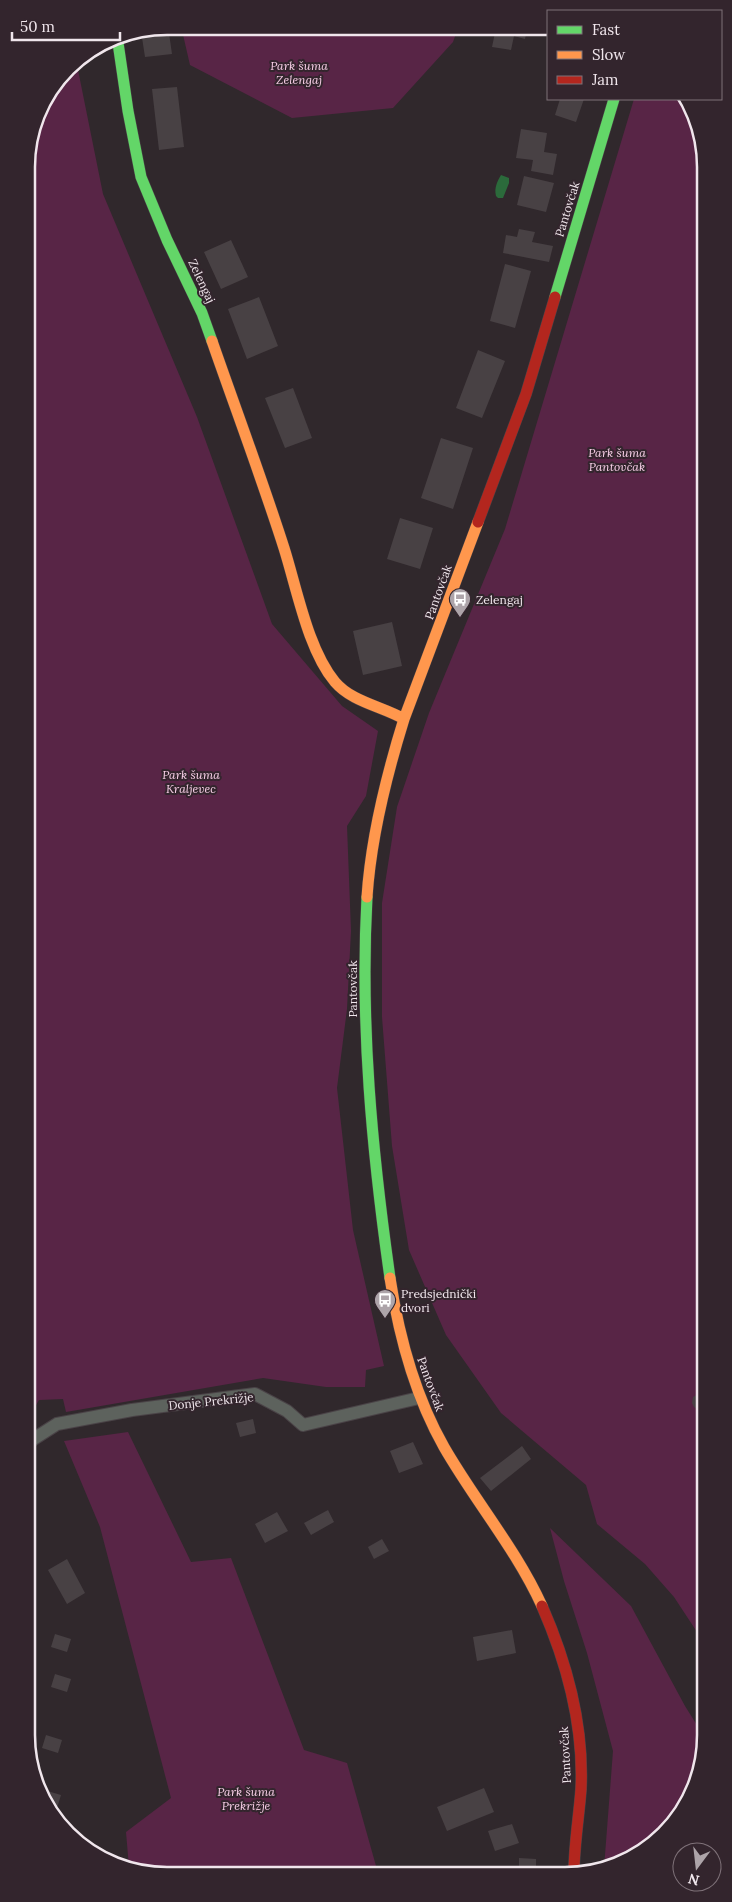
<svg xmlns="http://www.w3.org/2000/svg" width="732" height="1902" font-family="Lora,serif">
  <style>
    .green { fill: #582546 }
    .water { fill: #2b6a3b }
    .building { fill: #484144 }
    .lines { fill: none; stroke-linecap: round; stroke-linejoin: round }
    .street-casing { stroke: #4a4347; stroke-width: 14 }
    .fast-casing { stroke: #4a4347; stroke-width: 12 }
    .slow-casing { stroke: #4a4347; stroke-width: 12 }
    .jam-casing { stroke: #4a4347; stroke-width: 12 }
    .street { stroke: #5d625d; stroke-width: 12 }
    .fast { stroke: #63d668; stroke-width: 11 }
    .slow { stroke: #ff974d; stroke-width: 11 }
    .jam { stroke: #b3261e; stroke-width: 11 }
    .labels { text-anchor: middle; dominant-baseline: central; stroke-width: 4; stroke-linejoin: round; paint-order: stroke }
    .park-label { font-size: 12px; font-style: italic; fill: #f7cee6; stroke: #33252d }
    .street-label { font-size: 12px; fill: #f0e6ec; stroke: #33252d }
    .poi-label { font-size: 12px; fill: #f0e6ec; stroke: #33252d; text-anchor: start }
    .rim { fill: none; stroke: #f0e6ec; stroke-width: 2.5 }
  </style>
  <rect width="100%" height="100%" fill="#30282c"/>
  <!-- green -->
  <path class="green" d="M181 26 458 28 453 42 393 108 292 118 190 65Z
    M76 60 103 194 197 417 272 624 342 706 378 731 366 796 347 826 351 931 347 1009 337 1088 353 1230 384 1366 366 1370 365 1387H326L263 1378 66 1412 63 1399 39 1400 28 1419 27 158 41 105Z
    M634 99H681L703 140 705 1649 699 1635 674 1597 645 1564 597 1524 586 1485 501 1413 446 1335 409 1250 392 1146 382 1017V903L397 807 429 713 505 529Z
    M128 1432 191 1562 231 1558 304 1750 347 1763 378 1873H140L129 1867 126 1832 171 1798 100 1527 64 1441Z
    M550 1528 631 1606 685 1706 705 1738 695 1788 671 1827 635 1857 604 1868 613 1751 587 1653 564 1581Z"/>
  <!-- water -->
  <path class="water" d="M501 175 509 178V183L503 198H498L496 196C494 188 497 182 501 175Z"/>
  <!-- building -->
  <path class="building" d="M168 26 172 54 145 57 141 31Z
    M496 28 527 29 525 39 514 36 511 50 492 47Z
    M177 87 184 147 159 150 152 89Z
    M560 99H584L576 122 555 115Z
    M521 129 547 133 544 152 557 154 553 175 531 171 533 160 516 158Z
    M524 176 554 183 546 212 517 205Z
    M519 229 535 232 532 242 553 246 549 262 503 253 506 235 517 237Z
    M231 240 248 277 221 289 204 252Z
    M505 264 531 271 515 328 490 321Z
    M259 297 278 346 247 359 228 309Z
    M478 350 505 361 482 418 456 408Z
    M293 388 312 438 285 448 265 398Z
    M441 438 473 448 453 509 421 498Z
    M400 518 433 528 420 569 387 559Z
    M392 622 402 666 363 675 353 631Z
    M698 1394 705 1395 703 1424H701L698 1410 694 1407 692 1403 693 1397Z
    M253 1419 256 1433 240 1437 236 1423Z
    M413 1442 423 1464 399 1473 390 1451Z
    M522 1446 531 1459 491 1491 480 1478Z
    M328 1510 334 1522 311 1535 304 1523Z
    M277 1512 288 1531 265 1543 255 1524Z
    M382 1539 389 1551 374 1559 368 1547Z
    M67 1559 85 1593 67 1604 48 1570Z
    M512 1630 516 1653 477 1661 473 1637Z
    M55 1634 71 1639 67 1652 51 1647Z
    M55 1674 71 1679 67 1692 51 1687Z
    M46 1735 62 1740 58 1753 42 1748Z
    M484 1788 494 1812 447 1831 437 1807Z
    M44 1790 61 1795 57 1808 53 1807Z
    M512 1824 519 1843 495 1851 488 1831Z
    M519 1858 536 1859V1873L519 1872Z"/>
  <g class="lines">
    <!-- street casing -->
    <g class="street-casing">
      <path id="street" d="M29 1444 32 1440 57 1424 132 1410 255 1394 287 1411 303 1425 419 1398"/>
    </g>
    <!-- fast casing -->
    <g class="fast-casing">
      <path id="fast" d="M117 36 128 111 141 177 167 240 202 313 212 341
        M555 297 614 99
        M367 897C360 1024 372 1151 390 1278"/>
    </g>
    <!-- slow casing -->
    <g class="slow-casing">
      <path id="slow" d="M212 341C236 410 262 479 284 548 297 589 308 650 335 682 352 702 381 706 404 719
        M367 897C371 836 386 777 404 719L478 522
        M390 1278C399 1337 414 1394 444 1447 475 1501 516 1549 542 1606"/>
    </g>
    <!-- jam casing -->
    <g class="jam-casing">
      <path id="jam" d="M478 522 526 394 555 297
        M542 1606C567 1663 584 1725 581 1789 579 1817 574 1845 574 1873"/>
    </g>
    <!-- street -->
    <use href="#street" class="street"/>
    <!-- fast -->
    <use href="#fast" class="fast"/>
    <!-- slow -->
    <use href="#slow" class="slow"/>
    <!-- jam -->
    <use href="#jam" class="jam"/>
  </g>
  <!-- icons -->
  <defs>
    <g id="bus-pin" transform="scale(1.125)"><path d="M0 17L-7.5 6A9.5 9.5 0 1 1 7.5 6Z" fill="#ada4a9" stroke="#33252d"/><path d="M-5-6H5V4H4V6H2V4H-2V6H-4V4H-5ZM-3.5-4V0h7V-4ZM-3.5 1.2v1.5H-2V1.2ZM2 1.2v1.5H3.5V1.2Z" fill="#fff"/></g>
  </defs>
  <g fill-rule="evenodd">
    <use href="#bus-pin" x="460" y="599"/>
    <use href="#bus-pin" x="385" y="1300"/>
  </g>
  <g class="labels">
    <!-- park labels -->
    <g class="park-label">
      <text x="299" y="65">Park šuma<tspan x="299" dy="14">Zelengaj</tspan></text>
      <text x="617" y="452">Park šuma<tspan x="617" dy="14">Pantovčak</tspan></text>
      <text x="191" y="774">Park šuma<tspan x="191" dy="14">Kraljevec</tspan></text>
      <text x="246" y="1791">Park šuma<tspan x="246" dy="14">Prekrižje</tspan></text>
    </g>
    <!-- street labels -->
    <g class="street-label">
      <text transform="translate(567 209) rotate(-73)">Pantovčak</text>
      <text transform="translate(202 281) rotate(65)">Zelengaj</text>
      <text transform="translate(438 592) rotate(-70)">Pantovčak</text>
      <text transform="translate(352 989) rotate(-90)">Pantovčak</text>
      <text transform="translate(431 1384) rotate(70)">Pantovčak</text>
      <text transform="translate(211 1401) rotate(-6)">Donje Prekrižje</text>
      <text transform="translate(565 1755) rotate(-93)">Pantovčak</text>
    </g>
    <!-- poi labels -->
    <g class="poi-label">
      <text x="476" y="599">Zelengaj</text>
      <text x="401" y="1293">Predsjednički<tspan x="401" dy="14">dvori</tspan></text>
    </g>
  </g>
  <!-- crop -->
  <path d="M0 0H732V1902H0ZM167 35H565A132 132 0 0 1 697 167V1735A132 132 0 0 1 565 1867H167A132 132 0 0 1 35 1735V167A132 132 0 0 1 167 35Z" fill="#33252d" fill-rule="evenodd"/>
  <path class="rim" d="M167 35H565A132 132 0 0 1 697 167V1735A132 132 0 0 1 565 1867H167A132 132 0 0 1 35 1735V167A132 132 0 0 1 167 35Z"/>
  <!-- legend -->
  <rect x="547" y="10" width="175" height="90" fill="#33252d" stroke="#7f7279"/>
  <rect x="557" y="26" width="25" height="8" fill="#63d668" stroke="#7f7279"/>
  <text x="592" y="35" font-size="15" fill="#f0e6ec">Fast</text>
  <rect x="557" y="51" width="25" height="8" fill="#ff974d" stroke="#7f7279"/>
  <text x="592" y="60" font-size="15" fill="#f0e6ec">Slow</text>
  <rect x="557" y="76" width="25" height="8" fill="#b3261e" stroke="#7f7279"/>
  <text x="592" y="85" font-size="15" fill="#f0e6ec">Jam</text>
  <!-- north arrow -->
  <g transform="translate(697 1867) rotate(195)"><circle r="24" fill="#33252d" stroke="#7f7279"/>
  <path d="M0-4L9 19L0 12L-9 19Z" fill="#ada4a9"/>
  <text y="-8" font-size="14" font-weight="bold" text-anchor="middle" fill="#f0e6ec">N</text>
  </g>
  <!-- scale -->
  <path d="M12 32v8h108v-8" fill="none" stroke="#f0e6ec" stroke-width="2.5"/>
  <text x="20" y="32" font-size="15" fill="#f0e6ec" stroke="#33252d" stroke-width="4" paint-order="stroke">50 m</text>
</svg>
